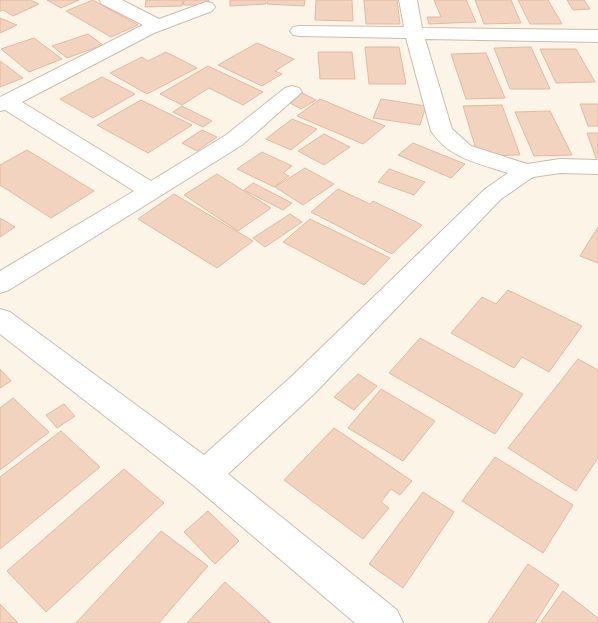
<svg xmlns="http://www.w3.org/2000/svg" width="598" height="623" viewBox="0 0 598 623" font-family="'Space Grotesk',sans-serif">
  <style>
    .building { fill: #f1d3bf; stroke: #e4baa0 }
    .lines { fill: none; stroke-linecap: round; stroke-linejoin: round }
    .minor-casing { stroke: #cebcad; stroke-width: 2 }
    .minor { fill: #fff; fill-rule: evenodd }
  </style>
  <rect width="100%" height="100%" fill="#fcf4e7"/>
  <g class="building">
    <polygon points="0,0 30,0 39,4 13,16 3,10 0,11"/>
    <polygon points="47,0 79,0 61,8"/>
    <polygon points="93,0 138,25 111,37 66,11"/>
    <polygon points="146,0 183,0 182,6 145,7"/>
    <polygon points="184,0 209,0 209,5 183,5"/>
    <polygon points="230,0 266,0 266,4 230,6"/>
    <polygon points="268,0 305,0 304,6 267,4"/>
    <polygon points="316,0 352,0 353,21 315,20"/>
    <polygon points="364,0 397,0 400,24 366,24"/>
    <polygon points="434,0 466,0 476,22 429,24 427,17 441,17"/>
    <polygon points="475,0 511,0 521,23 484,24"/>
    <polygon points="518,0 548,0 562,24 530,24"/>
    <polygon points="567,0 584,0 590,9 573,10"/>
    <polygon points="0,18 17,25 0,33"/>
    <polygon points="88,34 103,45 67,58 52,46"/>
    <polygon points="34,38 62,59 29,72 1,49"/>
    <polygon points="257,43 294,59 275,71 282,74 262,86 218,65"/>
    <polygon points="365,47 399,47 406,84 369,84"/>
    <polygon points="531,47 550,89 510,89 494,48"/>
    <polygon points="540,49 576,49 595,82 556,83"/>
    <polygon points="166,52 197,68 147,94 110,73 142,57 148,61"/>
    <polygon points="318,52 352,52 355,79 320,79"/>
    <polygon points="486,53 505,98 466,99 451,54"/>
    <polygon points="0,61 23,78 0,87"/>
    <polygon points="208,66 263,92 243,105 209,88 182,105 160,94"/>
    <polygon points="102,77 135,94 93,118 60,99"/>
    <polygon points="302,93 316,100 301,109 288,102"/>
    <polygon points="320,99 385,126 363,144 297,116"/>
    <polygon points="381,99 426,106 420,125 373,118"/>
    <polygon points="141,100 192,125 148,153 97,125"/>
    <polygon points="580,104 598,104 598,126 588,126"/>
    <polygon points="502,105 520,155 478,156 463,106"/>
    <polygon points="182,106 212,121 203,127 173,112"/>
    <polygon points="550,111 572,155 534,156 515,112"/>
    <polygon points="292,119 317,129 291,150 266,139"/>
    <polygon points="202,130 217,137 197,151 182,143"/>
    <polygon points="587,133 598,133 598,158 596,158"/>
    <polygon points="324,134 350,147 324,165 298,151"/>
    <polygon points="413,143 465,164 451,178 398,155"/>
    <polygon points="27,150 94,191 51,218 0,185 0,165"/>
    <polygon points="262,152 292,166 283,173 289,176 274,187 237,169"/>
    <polygon points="305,168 334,184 303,205 275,187"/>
    <polygon points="389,169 425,182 414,195 378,182"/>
    <polygon points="217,174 271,208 238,231 184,195"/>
    <polygon points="253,183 292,203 283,210 244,190"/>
    <polygon points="338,189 370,204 373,201 422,225 392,254 311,212"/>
    <polygon points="174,194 253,241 217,268 138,219"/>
    <polygon points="290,214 302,222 265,247 253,238"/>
    <polygon points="0,218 15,227 0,237"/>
    <polygon points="310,219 390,258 364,285 283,242"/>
    <polygon points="598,227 598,263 580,256"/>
    <polygon points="508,290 582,326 549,372 522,357 514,368 451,333 482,297 496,304"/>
    <polygon points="420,338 523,394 495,434 389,373"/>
    <polygon points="578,359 598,370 598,458 576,491 508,448"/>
    <polygon points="0,369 11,381 0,388"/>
    <polygon points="358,374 377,386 354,410 334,397"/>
    <polygon points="381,389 435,421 403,461 348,428"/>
    <polygon points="13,398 49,432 0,470 0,408"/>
    <polygon points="64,404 75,416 57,428 46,415"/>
    <polygon points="334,428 412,481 400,495 391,489 381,502 389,508 363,539 284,480"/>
    <polygon points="61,431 100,467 0,549 0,477"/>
    <polygon points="495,457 573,505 543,553 462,501"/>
    <polygon points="124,469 164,503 46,612 7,571"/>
    <polygon points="423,492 454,512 403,588 369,564"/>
    <polygon points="208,511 239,541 215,564 184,532"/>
    <polygon points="161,531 208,566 159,623 76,623"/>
    <polygon points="528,564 559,585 535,623 488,623"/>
    <polygon points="225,582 271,623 187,623"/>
    <polygon points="563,591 598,618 598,623 540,623"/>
    <polygon points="0,604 18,623 0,623"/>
  </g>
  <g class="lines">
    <defs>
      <g id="minor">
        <polygon points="99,0 122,0 159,19 206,2 212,3 215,7 212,11 154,33 22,102 151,181 226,135 285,88 292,86 299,88 302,92 242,145 9,290 0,293 0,271 134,191 5,110 0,111 0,97 143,25 102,4"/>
        <path d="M399,0H417L422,28L598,30V42L425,39L452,129L471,146L527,164L560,159L598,160V174L560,173L533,177L501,199L314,394L228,474L397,610L403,623H355L193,485L0,334V309L10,312L204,455L292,376L485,189L508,173C478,163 450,159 431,131L406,38L299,36L293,35L290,31L293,27L299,26L404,27Z"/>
      </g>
    </defs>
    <use href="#minor" class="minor-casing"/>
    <use href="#minor" class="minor"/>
  </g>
</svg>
